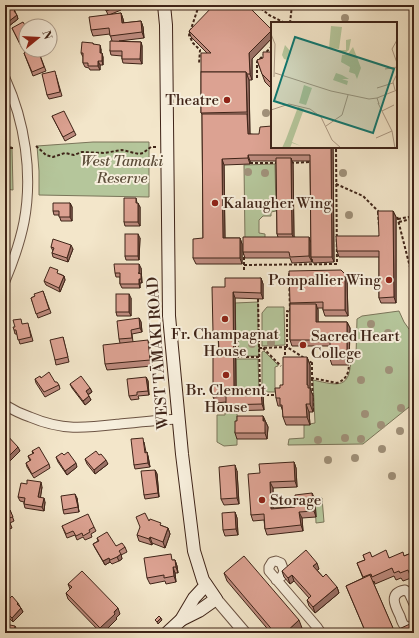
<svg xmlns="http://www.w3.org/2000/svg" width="419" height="638" viewBox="0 0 419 638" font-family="'Libre Bodoni',serif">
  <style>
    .green { fill: #b5c69b; stroke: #7a755a }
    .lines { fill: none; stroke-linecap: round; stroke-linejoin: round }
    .minor-casing { stroke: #6c5444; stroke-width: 11 }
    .tertiary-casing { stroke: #6c5444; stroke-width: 13 }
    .secondary-casing { stroke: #3f2418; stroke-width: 14 }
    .path { stroke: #3f2418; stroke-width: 2; stroke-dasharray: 3 2; stroke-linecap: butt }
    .minor { stroke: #f7efdd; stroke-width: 9 }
    .tertiary { stroke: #f7efdd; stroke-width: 11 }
    .secondary { stroke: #f7efdd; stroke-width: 12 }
    .tree { fill: #a0917a }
    .wall { fill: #bd8b7e; stroke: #3f2418; fill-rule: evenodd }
    .shaded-wall { fill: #9a7166; stroke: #3f2418 }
    .building { fill: #dca292; stroke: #3f2418 }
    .poi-dot { fill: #8f2418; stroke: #f7efdd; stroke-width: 1.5 }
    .labels { text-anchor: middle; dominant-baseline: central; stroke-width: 4; stroke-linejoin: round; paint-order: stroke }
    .poi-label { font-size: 15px; fill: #3f2418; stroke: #f7efdd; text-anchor: start }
    .park-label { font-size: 15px; font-style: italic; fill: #5c4c39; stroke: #f7efdd }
    .street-label { font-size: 15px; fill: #3f2418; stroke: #f7efdd }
    .inset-road { fill: none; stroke: #ab9883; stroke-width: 1 }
    .view { fill: #0f766e; fill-opacity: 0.15; stroke: #0f766e; stroke-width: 2 }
    .inset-edge { fill: none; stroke: #3f2418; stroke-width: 2 }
  </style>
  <rect width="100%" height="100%" fill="#f3e6ca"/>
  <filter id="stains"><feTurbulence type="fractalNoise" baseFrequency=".005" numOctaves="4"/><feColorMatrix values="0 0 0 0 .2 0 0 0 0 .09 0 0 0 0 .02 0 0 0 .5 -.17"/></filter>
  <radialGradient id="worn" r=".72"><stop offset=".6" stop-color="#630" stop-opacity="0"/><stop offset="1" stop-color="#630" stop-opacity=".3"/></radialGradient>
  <g class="green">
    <polygon points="93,142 149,142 149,197 39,195 39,171 37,146"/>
    <polygon points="5,146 12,147 13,190 5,189"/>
    <polygon points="275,164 276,211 271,212 271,216 263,216 259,220 259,233 265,234 265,240 245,240 244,165"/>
    <polygon points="258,302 258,336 236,336 235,303"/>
    <polygon points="267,307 284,307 285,345 262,346 262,313"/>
    <path d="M399,311L404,322L414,336V403L363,444L288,445L289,439L304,438V425L315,423L313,380C340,386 350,389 351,357L356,356L357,319L362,316Z"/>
    <polygon points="238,339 258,339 259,356 239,356"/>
    <polygon points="264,351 278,365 278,366 275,367 275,392 265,392 266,388 262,385 262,352"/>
    <polygon points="236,359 258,359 259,392 236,392"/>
    <polygon points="225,413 237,413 237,445 224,446 217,442 217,415 225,415"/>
    <polygon points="322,498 324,522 316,523 315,499"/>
  </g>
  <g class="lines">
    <defs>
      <g id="minor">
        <path d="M5,78C25,122 33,174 24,222C20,242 13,262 5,281"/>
        <path d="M5,405C13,410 21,414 30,417C63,431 85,428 120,424C140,422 159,420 179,419"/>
        <polyline points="276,580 282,576 284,571 281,563 276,561 272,562 269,567 269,571 317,627 321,633"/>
        <path d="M414,604L409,593L405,590C388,593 395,606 400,616C401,619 402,623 404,625C407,628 411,627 414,626"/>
      </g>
      <polyline id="tertiary" points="216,599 245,633"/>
      <g id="secondary">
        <polyline points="164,5 166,25 169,316 182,454 194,551 203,580 216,599 199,611 181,620"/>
        <polyline points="167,633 181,620 194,598 206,585"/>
      </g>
    </defs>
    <use href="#minor" class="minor-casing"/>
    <use href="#tertiary" class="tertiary-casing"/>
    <use href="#secondary" class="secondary-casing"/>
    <g class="path">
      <polyline points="199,5 189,35 193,43 200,50 199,64"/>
      <polyline points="257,5 269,15 285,23"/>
      <polyline points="290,23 292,5"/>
      <polyline points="257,78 257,62 272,46"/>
      <polyline points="36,146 46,155 53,157 65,153 74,155 82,152 104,153 122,150 139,154 143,153 151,147 157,147"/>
      <polyline points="5,148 13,148"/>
      <polyline points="250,163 278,163"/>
      <polyline points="291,163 311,162 311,164"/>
      <polyline points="336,184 363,196 380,213"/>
      <polyline points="378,212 379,226"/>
      <polyline points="393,216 397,216 414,283"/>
      <polyline points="398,219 414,216"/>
      <polyline points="399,222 414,218"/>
      <polyline points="244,252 244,272"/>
      <polyline points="244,265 337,264 336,147"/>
      <polyline points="258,299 260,391"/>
      <polyline points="236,337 259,338"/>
      <polyline points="287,347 287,311 290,312 289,272"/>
      <polyline points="259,348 287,347 312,363"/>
      <polyline points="263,348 281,366"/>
      <polyline points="349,356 349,354 353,354"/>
      <polyline points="236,357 259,357"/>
      <polyline points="285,360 285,347"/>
      <path d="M306,363H312V378L337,383C347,379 349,373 349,362"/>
      <polyline points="312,378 313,412"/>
      <polyline points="261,395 277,395"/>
    </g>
    <use href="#minor" class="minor"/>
    <use href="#tertiary" class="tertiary"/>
    <use href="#secondary" class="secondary"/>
  </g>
  <g class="tree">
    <circle cx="345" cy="18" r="4"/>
    <circle cx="266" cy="113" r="4"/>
    <circle cx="248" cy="172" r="4"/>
    <circle cx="265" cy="173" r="4"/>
    <circle cx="343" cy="173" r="4"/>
    <circle cx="349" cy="215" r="4"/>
    <circle cx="371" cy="324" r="4"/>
    <circle cx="388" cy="333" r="4"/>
    <circle cx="271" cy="343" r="4"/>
    <circle cx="252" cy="344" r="4"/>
    <circle cx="389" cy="370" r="4"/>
    <circle cx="361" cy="380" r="4"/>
    <circle cx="401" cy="408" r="4"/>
    <circle cx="365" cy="414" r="4"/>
    <circle cx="381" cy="425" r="4"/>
    <circle cx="400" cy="431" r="4"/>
    <circle cx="345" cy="438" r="4"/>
    <circle cx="361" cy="439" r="4"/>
    <circle cx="318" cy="440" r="4"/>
    <circle cx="382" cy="449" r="4"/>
    <circle cx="355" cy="458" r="4"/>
    <circle cx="328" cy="460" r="4"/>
    <circle cx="392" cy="476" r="4"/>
  </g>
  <g class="wall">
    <polygon points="5,5 15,11 18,19 9,26 5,20"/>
    <polygon points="104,5 119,5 121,10 109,15 121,13 123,19 124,23 141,21 143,27 144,38 119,41 141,42 142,46 142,64 123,63 122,59 122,56 111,55 110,51 112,41 110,34 93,36 91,30 108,15"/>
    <polygon points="26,27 26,46 22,48 12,28"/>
    <path d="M272,30V38L252,59V80H249L250,134L333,147L334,262L313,263L312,259V262L292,263L290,258H245L243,252L278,237L277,234L276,161H250V164L224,165L225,238H240L242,244V264H196L193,258L203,238L202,114L201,113V72L207,53L191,37L189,31ZM292,161H310L311,241L294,237L293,164Z"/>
    <polygon points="93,43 93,44 101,49 101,53 103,57 103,65 100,65 100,70 90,70 89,68 85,67 83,63 83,57 81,53"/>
    <polygon points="38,50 46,71 33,76 24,53"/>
    <polygon points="272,52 272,89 265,82 257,60 263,58"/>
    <polygon points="56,75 62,96 49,99 47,95"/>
    <polygon points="52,116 74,131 76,135 65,141"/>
    <polygon points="136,198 137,203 140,207 140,226 125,226 124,222"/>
    <polygon points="70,203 72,207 72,221 61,221 59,215 54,215 53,211"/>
    <polygon points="393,211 396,217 396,303 381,303 379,298 379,257 339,257 337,251 379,236"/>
    <polygon points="140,238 139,260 126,260 125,256"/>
    <polygon points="51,247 73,249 68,262 53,257 52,253 53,251"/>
    <polygon points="141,268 142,283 140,283 140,288 122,288 120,284 120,277 116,277 115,273"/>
    <polygon points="60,274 64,276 65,280 60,292 46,285 44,281"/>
    <polygon points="261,278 263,284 263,299 235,298 236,390 263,396 264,410 228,411 226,405 226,402 216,403 213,397 219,352 218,337 215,338 213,332 225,287"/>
    <polygon points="347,280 348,316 325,316 323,310 323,308 318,308 318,322 347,322 350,328 349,365 332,365 330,359 330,346 292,346 290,340 290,303"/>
    <polygon points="43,291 51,313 38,318 31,298 35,296"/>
    <polygon points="131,298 131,316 117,316 116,312"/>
    <polygon points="139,318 141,322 142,332 132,334 133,342 150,346 152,366 107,370 105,364 120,343 119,339"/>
    <polygon points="23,324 29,327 33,341 20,344 17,334 15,334 14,330"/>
    <polygon points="63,337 69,362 56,365 55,360"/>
    <polygon points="307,357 310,365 310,388 313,396 313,412 309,412 310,425 286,425 283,417 283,412 281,406 278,406 276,398 280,388"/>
    <polygon points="146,377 148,381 149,395 138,396 139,399 131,400 129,396"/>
    <polygon points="41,378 55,382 59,385 60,389 45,397 36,383 35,379"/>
    <polygon points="70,384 90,388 92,392 88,395 91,400 85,405 72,388"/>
    <polygon points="263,416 268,427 267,439 237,439 235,433 237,421"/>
    <polygon points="5,433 20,451 10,461 5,456"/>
    <polygon points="144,442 146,452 148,456 150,467 135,469 134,465"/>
    <polygon points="32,451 49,464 50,468 34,478 27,467 26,463 30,461 28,456 33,454"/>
    <polygon points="64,455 77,467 67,475 58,462 56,457"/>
    <polygon points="99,455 108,464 95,474 87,464 85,459"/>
    <polygon points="294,462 296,468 297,487 273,488 273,508 295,507 315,499 316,517 302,518 303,531 267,535 265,529 264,520 253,521 251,515 260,473"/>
    <polygon points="155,470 157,474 159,497 145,499 144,495"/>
    <polygon points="237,471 239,504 224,505 221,499"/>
    <polygon points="42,487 40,498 45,502 44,511 25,508 24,504 24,502 20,501 18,497"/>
    <polygon points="77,498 79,512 64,514 63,510"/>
    <polygon points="10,510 14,521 10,523 12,528 5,531 5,512"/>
    <polygon points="235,512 237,518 238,535 225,536 223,530"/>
    <polygon points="149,521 168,528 170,534 165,548 152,543 152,545 139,541 137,535"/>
    <polygon points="62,526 94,527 96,531 91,534 92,537 85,540 83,537 77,540 75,535 67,538"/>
    <polygon points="97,538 116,546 125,547 127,552 121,555 122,559 119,561 112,564 110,562 105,565 95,548 93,544 98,541"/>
    <polygon points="414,552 414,586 411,578 403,581 401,578 396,580 394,576 375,584 374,581 373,582 394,631 414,633 366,633 346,586 363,578 357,563 365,560 363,555 372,557 389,558 404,556"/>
    <polygon points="173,560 175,560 177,566 178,573 175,573 176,582 166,584 165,581 150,584 147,578"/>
    <polygon points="319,569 317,570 323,577 337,587 339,593 315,613 309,606 307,600 309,598 294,581 290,584 284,577 282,571"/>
    <polygon points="224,573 302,628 296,633 271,633 227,581"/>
    <polygon points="68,584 120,614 116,618 117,619 103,633 101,633 68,599 66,593 70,589"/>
    <polygon points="5,603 18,603 23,612 13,622 5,614"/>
  </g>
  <g class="shaded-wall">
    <polygon points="121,13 123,19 124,29 122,23"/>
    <polygon points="17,15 18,19 9,26 8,22"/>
    <polygon points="141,21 143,27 144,38 142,32"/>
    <polygon points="272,30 272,38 252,59 252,80 250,74 249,53"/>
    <polygon points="141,42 142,46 142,64 140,59"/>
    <polygon points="100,45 101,49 101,57 100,53"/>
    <polygon points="102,53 103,57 103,65 102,61"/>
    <polygon points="98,61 100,65 100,70 98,66"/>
    <polygon points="246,72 249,80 250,140 248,134"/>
    <polygon points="331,147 333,147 334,262 332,257"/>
    <polygon points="248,155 250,161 250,164 248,158"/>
    <polygon points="291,158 293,164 294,240 292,234"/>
    <polygon points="222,159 224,165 225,244 223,238"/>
    <polygon points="70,203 72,207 72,221 70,217"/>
    <polygon points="138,203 140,207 140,226 138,222"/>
    <polygon points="393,211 396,217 396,303 394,297"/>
    <polygon points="138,234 140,238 139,260 138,256"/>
    <polygon points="309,237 311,243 311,257 312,262 309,256"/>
    <polygon points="240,238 242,244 242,264 240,258"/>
    <polygon points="71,245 73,249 68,262 67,258"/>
    <polygon points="139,264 141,268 142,283 139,273"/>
    <polygon points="345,274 347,280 348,316 345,310"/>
    <polygon points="64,276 65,280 60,292 59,288"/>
    <polygon points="261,278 263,284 263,299 261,293"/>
    <polygon points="139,279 140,283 140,288 139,284"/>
    <polygon points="233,292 235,298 236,396 234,390"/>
    <polygon points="129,294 131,298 131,316 129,312"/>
    <polygon points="316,304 318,310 318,328 316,322"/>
    <polygon points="139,318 141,322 142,332 140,328"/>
    <polygon points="347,322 350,328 349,365 347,359"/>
    <polygon points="148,340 150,346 152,366 150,360"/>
    <polygon points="307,357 310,365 310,390 310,388 313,396 313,412 310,404 307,385"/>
    <polygon points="146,377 148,381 149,395 148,391"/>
    <polygon points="90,388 92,392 87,395 86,391"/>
    <polygon points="261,390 263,396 264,410 262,404"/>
    <polygon points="89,396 91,400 85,405 83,401"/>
    <polygon points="306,404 309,412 310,425 307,417"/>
    <polygon points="263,416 268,427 267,439 265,433"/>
    <polygon points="18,447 20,451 10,461 8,457"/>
    <polygon points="147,452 148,456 150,467 148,463"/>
    <polygon points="106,460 108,464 95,474 94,470"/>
    <polygon points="294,462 296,468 297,487 295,481"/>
    <polygon points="76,463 77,467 67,475 65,471"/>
    <polygon points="235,465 237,471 239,504 237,498"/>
    <polygon points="155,470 157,474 159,497 158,493"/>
    <polygon points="41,482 42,487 40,501 38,497"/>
    <polygon points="270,482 273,488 273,515 271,509"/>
    <polygon points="312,493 315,499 316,517 314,511"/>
    <polygon points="75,494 77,498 79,512 78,507"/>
    <polygon points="44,498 45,502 44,511 42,507"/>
    <polygon points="235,512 237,518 238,535 236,529"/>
    <polygon points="299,512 302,518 303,531 301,525"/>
    <polygon points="168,528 170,534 165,548 163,542"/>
    <polygon points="150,537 152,543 152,545 149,539"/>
    <polygon points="121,554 122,559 119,561 117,557"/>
    <polygon points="109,558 110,562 105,565 103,561"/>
    <polygon points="175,560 177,566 178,573 176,567"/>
    <polygon points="317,563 319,569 315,572 313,566"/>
    <polygon points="173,567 175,573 176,582 174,576"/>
    <polygon points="292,575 294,581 290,584 288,578"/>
    <polygon points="337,587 339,593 315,613 313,607"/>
    <polygon points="21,608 23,612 13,622 12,618"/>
    <polygon points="118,608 120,614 116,618 117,619 103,633 102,633 100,628"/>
    <polygon points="161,618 162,620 158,624 157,622"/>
    <polygon points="299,620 302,628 296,633 285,633"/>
    <polygon points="15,626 17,630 16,633 14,633"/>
  </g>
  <g class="building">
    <polygon points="5,5 11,5 15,11 14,11 17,15 8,22 5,18"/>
    <polygon points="104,5 119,5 119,6 106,11"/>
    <polygon points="214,5 247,5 272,30 249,53 250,74 247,74 246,72 201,72 201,53 211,53 189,31"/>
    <polygon points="121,13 122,23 141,21 142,32 110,36 109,28 91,30 89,17"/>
    <polygon points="23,22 26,27 26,41 20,44 12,28"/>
    <polygon points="110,41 141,42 140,59 122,59 122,51 110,51"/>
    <polygon points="82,42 93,43 93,44 100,45 100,53 102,53 102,61 98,61 98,66 88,66 88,63 83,63 83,53 81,53"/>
    <polygon points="30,50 38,50 44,67 32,72 24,53"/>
    <polygon points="263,52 272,52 272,83 270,82 262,74 257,60 263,58"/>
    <polygon points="55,71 60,92 47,95 42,74"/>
    <polygon points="201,72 246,72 247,112 201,113"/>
    <polygon points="64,111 74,131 63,137 52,116"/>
    <polygon points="202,114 247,114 248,134 259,134 260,127 272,126 272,147 331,147 332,257 311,257 310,155 248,155 248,158 222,159 223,238 240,238 240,258 193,258 193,239 203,238"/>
    <polygon points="276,158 291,158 292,234 277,234"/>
    <polygon points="124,198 136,198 136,203 138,203 138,222 124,222"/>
    <polygon points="53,203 70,203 70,217 59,217 59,211 53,211"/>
    <polygon points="378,211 393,211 394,297 379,298 379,251 337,251 336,236 379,236"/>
    <rect x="125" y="234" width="13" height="22"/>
    <polygon points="243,237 309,237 309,256 290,257 289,252 243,252"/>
    <polygon points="53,239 71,245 67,258 52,253 54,248 51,247"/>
    <polygon points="114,264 139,264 139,273 138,273 141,274 141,279 139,279 139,284 120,284 120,273 115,273"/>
    <polygon points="50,267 58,270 57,273 64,276 59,288 44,281"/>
    <polygon points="341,270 345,274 345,310 323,310 323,302 290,303 289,271"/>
    <polygon points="225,278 261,278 261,293 233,292 234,390 261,390 262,404 226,405 226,396 213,397 213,352 219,352 218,331 213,332 212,287 225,287"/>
    <polygon points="43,291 49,309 36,314 31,298 35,296 34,294"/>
    <rect x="116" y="294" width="13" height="18"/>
    <polygon points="290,304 316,304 316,322 347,322 347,359 330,359 330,340 290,340"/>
    <polygon points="139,318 140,328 131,330 132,338 119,339 117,321"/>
    <polygon points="21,319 22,324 28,323 31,337 18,340 16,330 14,330 13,327 15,327 13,320"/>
    <polygon points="63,337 68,357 55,360 50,340"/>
    <polygon points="148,340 150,360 105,364 103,345"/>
    <polygon points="283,357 307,357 307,385 308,385 308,388 310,388 310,404 306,404 307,417 283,417 282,405 280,405 280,398 276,398 275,388 280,388 280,385 283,385"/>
    <polygon points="49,372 55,382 57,382 59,385 44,392 35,379 40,376 41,378"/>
    <polygon points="81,376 90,388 86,391 89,396 83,401 70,384"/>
    <polygon points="146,377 148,391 137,392 137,395 129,396 127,379"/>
    <polygon points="237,416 263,416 263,421 265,421 265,433 235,433 235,421 237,421"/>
    <polygon points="5,433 18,447 8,457 5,454"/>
    <polygon points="143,438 145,453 147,452 148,463 134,465 131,439"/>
    <polygon points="39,447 49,464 32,474 26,463 31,460 28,456 34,453 32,451"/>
    <polygon points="96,451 99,455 101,454 106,460 94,470 85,459"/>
    <polygon points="68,452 76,463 65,471 56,457 62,453 64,455"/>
    <polygon points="294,462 295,481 270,482 271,509 295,507 295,495 312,493 314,511 299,512 301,525 265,529 264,514 251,515 248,474 260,473 259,464"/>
    <polygon points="235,465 237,498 221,499 219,467"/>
    <polygon points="155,470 158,493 144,495 141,471"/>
    <polygon points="27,480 41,482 38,497 44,498 42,507 24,504 25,498 18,497 21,483 27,484"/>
    <polygon points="75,494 78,507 63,510 61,496"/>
    <polygon points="10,510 13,517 8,518 10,524 5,526 5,512"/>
    <polygon points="235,512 236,529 223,530 222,513"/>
    <polygon points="145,513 149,521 150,519 161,523 160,525 168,528 163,542 150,537 149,539 137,535 140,527 136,517"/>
    <polygon points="88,514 94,527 89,530 90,532 83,536 82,533 76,536 73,531 66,534 62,526"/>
    <polygon points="107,532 116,546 122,543 125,547 119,551 121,554 117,557 110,560 109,558 103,561 93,544 99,541 97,538"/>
    <polygon points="306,550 317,563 313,566 323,577 326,574 337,587 313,607 307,600 311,596 292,575 288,578 282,571"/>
    <polygon points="386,550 389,558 403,552 404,556 414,552 414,577 411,578 408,570 400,573 399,571 394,573 392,568 372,577 371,574 363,577 357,563 365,560 363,555 370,552 372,557"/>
    <polygon points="171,554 172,560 175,560 176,567 173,567 174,576 164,578 164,575 147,578 144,558"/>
    <polygon points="244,556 299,620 285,633 275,633 224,573"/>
    <polygon points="82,571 118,608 114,612 115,614 100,628 66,593 72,587 68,584"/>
    <polygon points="370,575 393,628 382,633 366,633 346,586"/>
    <polygon points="12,596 18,603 17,604 21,608 12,618 5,611 5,603"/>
    <polygon points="159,616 161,618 157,622 155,620"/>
    <polygon points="5,624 15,626 14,633 5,633"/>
    <polygon points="410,624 414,633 390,633"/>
  </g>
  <g class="poi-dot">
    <circle cx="227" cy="100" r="4"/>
    <circle cx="215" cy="203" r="4"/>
    <circle cx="389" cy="280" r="4"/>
    <circle cx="225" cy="319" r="4"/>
    <circle cx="303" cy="345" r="4"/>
    <circle cx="226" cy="375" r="4"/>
    <circle cx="262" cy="500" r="4"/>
  </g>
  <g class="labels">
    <g class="poi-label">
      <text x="219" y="100" text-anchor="end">Theatre</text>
      <text x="223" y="203">Kalaugher Wing</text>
      <text x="381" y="280" text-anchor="end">Pompallier Wing</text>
      <text x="225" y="334" text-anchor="middle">Fr. Champagnat<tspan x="225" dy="17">House</tspan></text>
      <text x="311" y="336">Sacred Heart<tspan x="311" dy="17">College</tspan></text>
      <text x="226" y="390" text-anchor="middle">Br. Clement<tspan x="226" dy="17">House</tspan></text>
      <text x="270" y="500">Storage</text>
    </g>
    <g class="park-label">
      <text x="122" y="161">West Tamaki<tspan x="122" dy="17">Reserve</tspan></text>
    </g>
    <g class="street-label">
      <text transform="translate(158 353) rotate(-94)">WEST TĀMAKI ROAD</text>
    </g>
  </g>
  <g transform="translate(271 22)">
    <rect width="126" height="126" fill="#f3e6ca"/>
    <path d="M60,4L71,5L68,27L58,26ZM80,17L78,28L73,32L68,30V28H75V18ZM14,23L20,30L17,38L13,37L11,33ZM82,25L90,46L86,57L84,52L78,50L79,45L70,40L71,33L77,32ZM65,51L71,53L70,57L71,53L78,57H71L77,59L76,63L62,58ZM33,63L41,66L35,83L28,81ZM27,85L33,87L21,120L30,124L21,121L19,126H11L15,117L5,115L15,117Z" fill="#b5c69b"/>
    <path class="inset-road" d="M0,12L4,22L3,55M126,18L121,27L126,41M114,47L126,45M4,51L60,69L98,77L106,76L108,82M106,66L122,61M124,68L122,60L126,52M106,76L126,68M107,81L121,109L124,126M0,88L18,82L39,87L50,95L61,118L70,126M111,89L123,83M55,104L71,93L77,73M105,116L121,109"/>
    <path class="view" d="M24,15L123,47L102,111L3,79Z"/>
    <rect width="126" height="126" class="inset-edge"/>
  </g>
  <rect width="419" height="638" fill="none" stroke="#f3e6ca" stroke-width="20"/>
  <rect x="6" y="6" width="407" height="626" fill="none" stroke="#3f2418" stroke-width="2"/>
  <rect x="10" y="10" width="399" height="618" fill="none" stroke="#3f2418"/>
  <g transform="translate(38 38) rotate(72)"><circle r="19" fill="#f7efdd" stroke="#ad9e8e"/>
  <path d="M0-3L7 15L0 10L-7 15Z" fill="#8f2418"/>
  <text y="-6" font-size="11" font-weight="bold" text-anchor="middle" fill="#3f2418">N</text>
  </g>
  <rect width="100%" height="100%" filter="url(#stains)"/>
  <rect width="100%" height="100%" fill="url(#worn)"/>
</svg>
